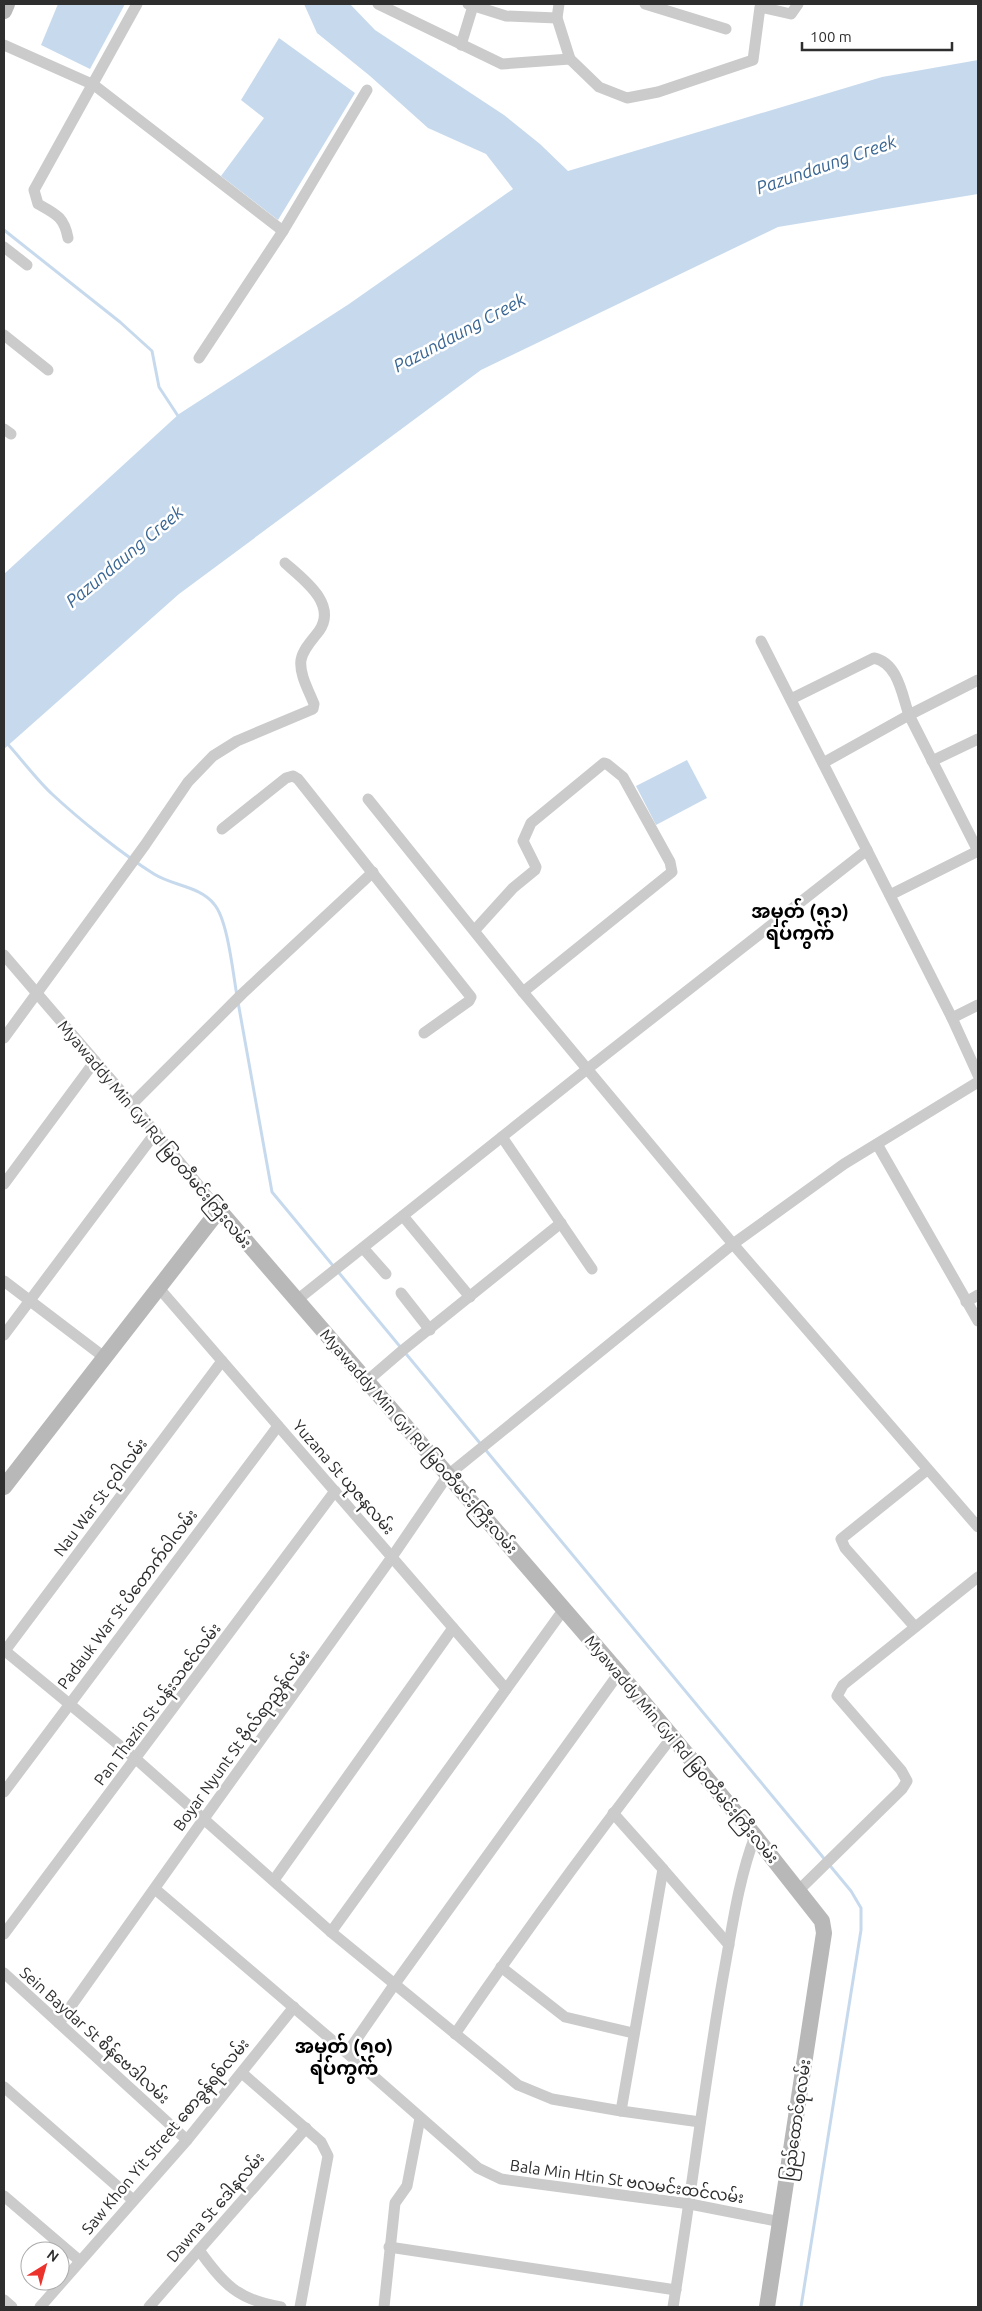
<svg xmlns="http://www.w3.org/2000/svg" width="982" height="2311" viewBox="0 0 982 2311" font-family="Ubuntu,'Noto Sans Myanmar',sans-serif">
  <style>
    .water { fill: #c7daed }
    .lines { fill: none; stroke-linecap: round; stroke-linejoin: round }
    .stream { stroke: #c7daed; stroke-width: 3 }
    .minor { stroke: #cbcbcb; stroke-width: 11 }
    .secondary { stroke: #b8b8b8; stroke-width: 16 }
    .labels { text-anchor: middle; dominant-baseline: central; stroke-width: 5; stroke-linejoin: round; paint-order: stroke }
    .street-label { font-size: 16px; fill: #2e2e2e; stroke: #fff }
    .water-label { font-size: 18px; font-style: italic; fill: #396693; stroke: #fff }
    .quarter-label { font-size: 19px; font-weight: bold; fill: #000; stroke: #fff }
  </style>
  <rect width="100%" height="100%" fill="#fff"/>
  <g class="water">
    <polygon points="58,4 125,4 90,69 41,45"/>
    <polygon points="304,4 350,4 375,30 504,115 540,144 568,171 882,77 978,60 978,194 778,227 481,370 179,594 4,749 4,574 179,414 349,304 513,189 486,154 428,128 370,76 317,33"/>
    <polygon points="279,38 355,93 278,220 221,176 264,118 241,100"/>
    <polygon points="687,760 707,798 656,825 636,786"/>
  </g>
  <g class="lines">
    <g class="stream">
      <polyline points="4,230 120,322 152,351 159,387 180,419"/>
      <path d="M4,740C20,757 35,778 52,794C80,820 122,854 154,874C173,886 200,886 214,904C228,920 233,974 237,996"/>
      <polyline points="238,1002 272,1192 851,1891 861,1908 861,1930 801,2307"/>
    </g>
    <g class="minor">
      <polyline points="378,4 502,64 570,59"/>
      <polyline points="468,4 506,16 557,18"/>
      <polyline points="559,4 557,18 570,59 599,87 627,98 658,92 753,60 760,7 791,14 798,4"/>
      <polyline points="645,4 726,29"/>
      <polyline points="4,45 94,85 283,231"/>
      <polyline points="461,45 473,6"/>
      <path d="M68,238C64,217 56,214 38,204L34,190L137,4"/>
      <polyline points="4,247 27,265"/>
      <polyline points="4,335 48,370"/>
      <polyline points="199,358 283,231 367,90"/>
      <polyline points="4,429 11,434"/>
      <polyline points="761,641 952,1018 978,1075"/>
      <path d="M791,699L874,658C898,663 902,695 909,715L978,680"/>
      <polyline points="932,761 978,739"/>
      <polyline points="823,763 909,715 978,851 890,895"/>
      <polyline points="368,799 523,992 672,872 670,862 623,777 607,764 604,763 531,823 523,841 536,867 535,870 513,888 474,931"/>
      <polyline points="222,829 286,778 293,776 298,779 471,997 469,1001 424,1033"/>
      <polyline points="4,955 132,1104 219,1210"/>
      <polyline points="523,992 733,1244 978,1527"/>
      <polyline points="952,1018 978,1005"/>
      <path d="M4,1038L145,845L188,782L213,756L237,741L313,709L314,704C309,691 299,674 301,660C303,649 313,639 319,631C338,604 303,579 285,563"/>
      <polyline points="132,1104 242,994 373,872"/>
      <polyline points="502,1137 592,1269"/>
      <polyline points="877,1144 978,1321"/>
      <polyline points="4,1184 95,1061"/>
      <polyline points="403,1216 470,1297"/>
      <polyline points="363,1248 386,1274"/>
      <polyline points="4,1281 104,1357"/>
      <polyline points="158,1287 506,1689"/>
      <polyline points="401,1293 430,1330"/>
      <polyline points="297,1300 586,1070 867,850"/>
      <polyline points="966,1302 978,1295"/>
      <polyline points="4,1335 156,1132"/>
      <polyline points="367,1381 403,1350 561,1223"/>
      <polyline points="915,1627 845,1548 841,1539 927,1470"/>
      <polyline points="4,1650 136,1759 331,1932 518,2085 552,2099 621,2111 700,2122"/>
      <polyline points="4,1652 222,1361"/>
      <polyline points="4,1792 278,1426"/>
      <polyline points="613,1813 663,1869 621,2111"/>
      <polyline points="663,1869 729,1945"/>
      <polyline points="274,1880 453,1628"/>
      <polyline points="155,1889 347,2053 478,2168 501,2179 690,2204 781,2222"/>
      <polyline points="799,1890 902,1789 907,1781 901,1770 837,1696 843,1685 978,1577"/>
      <polyline points="331,1932 564,1609"/>
      <polyline points="4,1934 335,1491"/>
      <polyline points="501,1967 565,2017 633,2033"/>
      <polyline points="4,1973 187,2140"/>
      <polyline points="59,2023 203,1820 392,1557 448,1475 733,1244 844,1164 978,1082"/>
      <path d="M455,2034C524,1933 597,1834 672,1737"/>
      <polyline points="347,2053 394,1985 619,1673"/>
      <polyline points="242,2073 321,2142 328,2156 300,2307"/>
      <polyline points="4,2087 133,2200"/>
      <polyline points="4,2196 80,2261"/>
      <polyline points="389,2247 676,2290"/>
      <path d="M199,2250C223,2284 238,2300 281,2307"/>
      <polyline points="4,2300 12,2307"/>
      <polyline points="40,2307 187,2140 294,2007"/>
      <polyline points="149,2307 306,2128"/>
      <polyline points="384,2307 395,2203 407,2186 420,2118"/>
      <path d="M673,2307C691,2197 704,2086 723,1977C732,1929 738,1881 755,1836"/>
    </g>
    <g class="secondary">
      <polyline points="4,11 7,4"/>
      <polyline points="4,1487 219,1210 619,1673 755,1836 822,1921 824,1933 767,2307"/>
    </g>
  </g>
  <g class="labels">
    <g class="street-label">
      <text transform="translate(155 1134) rotate(50)">Myawaddy Min Gyi Rd မြဝတီမင်းကြီးလမ်း</text>
      <text transform="translate(419 1441) rotate(49)">Myawaddy Min Gyi Rd မြဝတီမင်းကြီးလမ်း</text>
      <text transform="translate(344 1477) rotate(49)">Yuzana St ယုဇနလမ်း</text>
      <text transform="translate(100 1497) rotate(-53)">Nau War St ငုဝါလမ်း</text>
      <text transform="translate(127 1599) rotate(-53)">Padauk War St ပိတောက်ဝါလမ်း</text>
      <text transform="translate(157 1704) rotate(-53)">Pan Thazin St ပန်းသဇင်လမ်း</text>
      <text transform="translate(241 1740) rotate(-54)">Boyar Nyunt St ဗိုလ်ရာညွှန်လမ်း</text>
      <text transform="translate(682 1749) rotate(50)">Myawaddy Min Gyi Rd မြဝတီမင်းကြီးလမ်း</text>
      <text transform="translate(95 2035) rotate(42)">Sein Baydar St စိန်ဗေဒါလမ်း</text>
      <text transform="translate(796 2120) rotate(-82)">ပြည်ထောင်စုလမ်း</text>
      <text transform="translate(165 2136) rotate(-50)">Saw Khon Yit Street စောခွန်ရစ်လမ်း</text>
      <text transform="translate(627 2181) rotate(8)">Bala Min Htin St ဗလမင်းထင်လမ်း</text>
      <text transform="translate(215 2207) rotate(-49)">Dawna St ဒေါနလမ်း</text>
    </g>
    <g class="water-label">
      <text transform="translate(826 164) rotate(-19)">Pazundaung Creek</text>
      <text transform="translate(459 332) rotate(-28)">Pazundaung Creek</text>
      <text transform="translate(124 556) rotate(-40)">Pazundaung Creek</text>
    </g>
    <g class="quarter-label">
      <text x="800" y="911">အမှတ် (၅၁)<tspan x="800" dy="22">ရပ်ကွက်</tspan></text>
      <text x="344" y="2046">အမှတ် (၅၀)<tspan x="344" dy="22">ရပ်ကွက်</tspan></text>
    </g>
  </g>
  <rect width="982" height="2311" fill="none" stroke="#2e2e2e" stroke-width="10"/>
  <g transform="translate(45 2266) rotate(37)"><circle r="24" fill="#ffffff" stroke="#ababab"/>
  <path d="M0-4L9 19L0 12L-9 19Z" fill="#eb322b"/>
  <text y="-8" font-size="14" font-weight="bold" text-anchor="middle" fill="#2e2e2e">N</text>
  </g>
  <path d="M802 42v8h150v-8" fill="none" stroke="#2e2e2e" stroke-width="2.5"/>
  <text x="810" y="42" font-size="15" fill="#2e2e2e" stroke="#ffffff" stroke-width="4" paint-order="stroke">100 m</text>
</svg>
